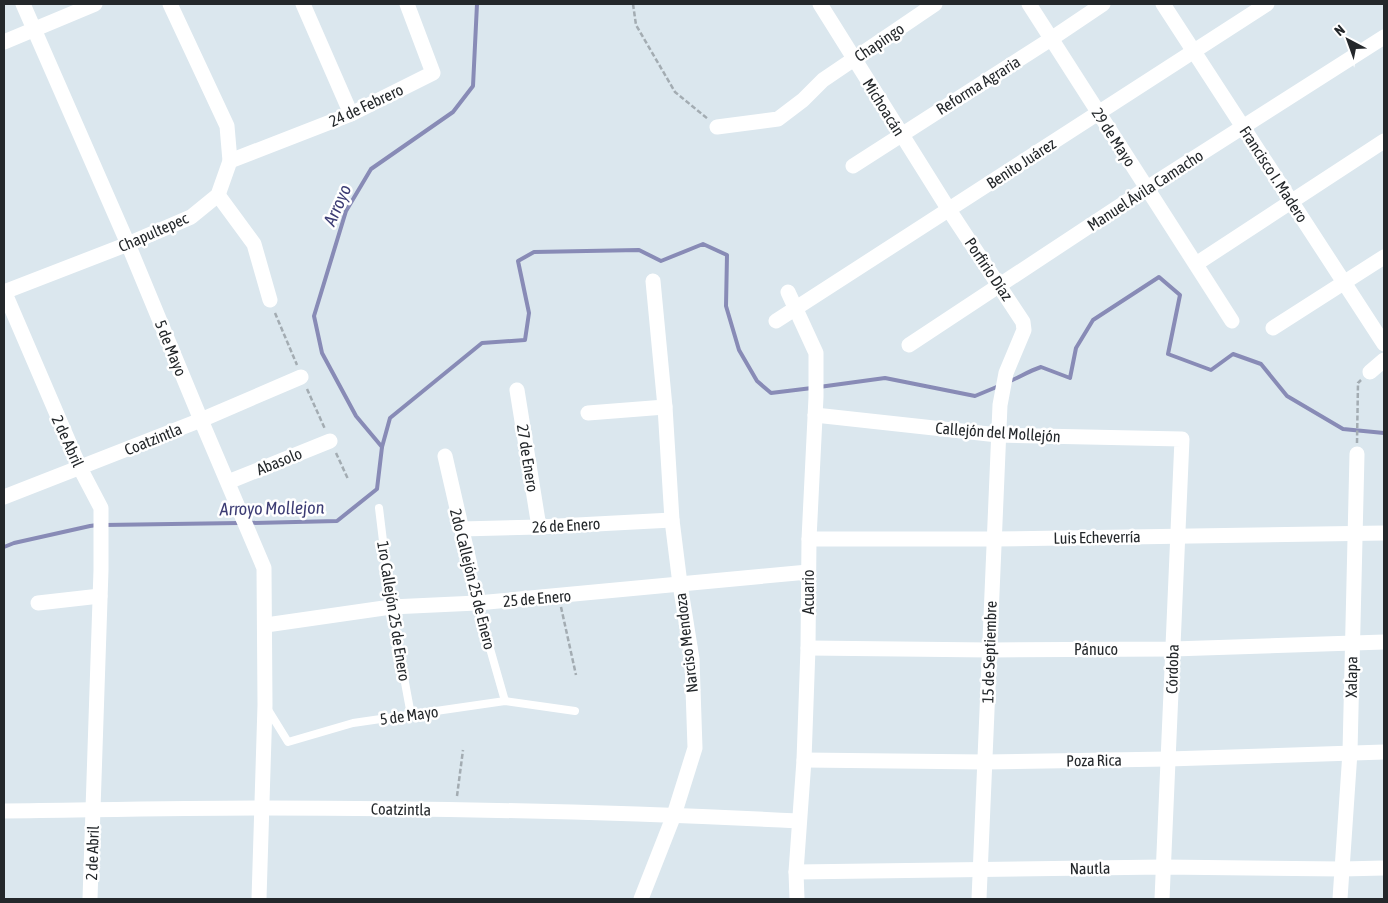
<svg xmlns="http://www.w3.org/2000/svg" width="1388" height="903" viewBox="0 0 1388 903" font-family="'Asap Condensed',sans-serif">
  <style>
    .lines { fill: none; stroke-linecap: round; stroke-linejoin: round }
    .stream { stroke: #888bb6; stroke-width: 4 }
    .path { stroke: #a3acb2; stroke-width: 2.5; stroke-dasharray: 5 2.5; stroke-linecap: butt }
    .lane { stroke: #fff; stroke-width: 8 }
    .street { stroke: #fff; stroke-width: 15 }
    .labels { text-anchor: middle; dominant-baseline: central; stroke-width: 5; stroke-linejoin: round; paint-order: stroke }
    .street-label { font-size: 16px; fill: #24282b; stroke: #fff }
    .water-label { font-size: 18px; font-style: italic; fill: #3c3c74; stroke: #fff }
  </style>
  <rect width="100%" height="100%" fill="#dbe7ee"/>
  <g class="lines">
    <g class="stream">
      <path d="M1008,382C1020,377 1029,371 1041,367L1070,378L1076,348L1093,320L1159,277L1180,295L1168,354L1211,370L1233,354L1261,364L1287,396L1343,429L1384,433"/>
      <polyline points="819,387 885,378 975,396 999,386"/>
      <polyline points="382,447 356,416 322,353 314,316 346,211 371,169 453,112 473,86 477,4"/>
      <polyline points="249,523 337,521 377,489 382,447 390,418 482,343 525,340 529,313 518,261 534,252 639,250 661,261 703,244 727,255 726,306 739,350 757,381 771,393 812,388"/>
      <polyline points="104,525 239,523"/>
      <polyline points="4,547 14,543 90,526 97,525"/>
    </g>
    <g class="path">
      <polyline points="633,4 636,25 675,92 708,119"/>
      <polyline points="275,313 297,365"/>
      <polyline points="307,389 325,429"/>
      <polyline points="1357,443 1358,383 1361,380"/>
      <polyline points="336,453 348,479"/>
      <polyline points="561,607 576,675"/>
      <polyline points="457,796 463,750"/>
    </g>
    <g class="lane">
      <polyline points="379,508 391,607 411,715"/>
      <polyline points="470,565 477,603 505,701"/>
      <polyline points="267,708 288,742 353,723 505,701 575,711"/>
    </g>
    <g class="street">
      <polyline points="23,4 128,244 201,420 264,568 265,705 259,899"/>
      <polyline points="303,4 351,114"/>
      <polyline points="820,4 949,210 1023,322 1024,330 1006,373 1000,405 979,899"/>
      <polyline points="1029,4 1232,321"/>
      <polyline points="1163,4 1384,344"/>
      <polyline points="4,42 95,4"/>
      <polyline points="717,127 778,119 803,100 823,80 935,4"/>
      <polyline points="230,161 351,114 433,73 407,4"/>
      <polyline points="853,166 1051,39 1103,4"/>
      <polyline points="218,195 254,244 270,300"/>
      <polyline points="1196,264 1384,141"/>
      <polyline points="4,291 80,468 101,508 101,570 90,899"/>
      <polyline points="4,292 128,244 191,217 218,195 230,161 227,126 170,4"/>
      <polyline points="788,292 816,353 816,397 809,539 808,648 804,760 796,872 797,899"/>
      <polyline points="776,321 1267,4"/>
      <polyline points="1273,328 1384,257"/>
      <polyline points="909,345 1147,188 1384,37"/>
      <polyline points="1370,372 1384,360"/>
      <polyline points="517,390 539,527"/>
      <polyline points="588,413 665,407"/>
      <polyline points="815,415 998,435 1182,439 1162,899"/>
      <polyline points="445,456 470,565"/>
      <polyline points="228,482 330,441"/>
      <polyline points="4,497 201,420 301,377"/>
      <polyline points="461,529 539,527 672,520"/>
      <polyline points="809,539 994,539 1384,533"/>
      <polyline points="38,603 100,596"/>
      <polyline points="266,625 391,607 477,603 808,572"/>
      <polyline points="808,648 990,650 1173,649 1384,642"/>
      <polyline points="804,760 985,762 1168,759 1384,752"/>
      <path d="M4,811C90,810 177,808 263,808C442,808 620,812 799,821"/>
      <polyline points="796,872 1163,867 1342,869 1384,868"/>
      <polyline points="641,899 674,815 695,748 692,659 680,584 672,520 665,407 653,281"/>
      <polyline points="1340,899 1350,752 1357,454"/>
    </g>
  </g>
  <g class="labels">
    <g class="street-label">
      <text transform="translate(879 42) rotate(-34)">Chapingo</text>
      <text transform="translate(978 85) rotate(-32)">Reforma Agraria</text>
      <text transform="translate(366 105) rotate(-25)">24 de Febrero</text>
      <text transform="translate(884 107) rotate(58)">Michoacán</text>
      <text transform="translate(1114 137) rotate(57)">29 de Mayo</text>
      <text transform="translate(1021 163) rotate(-33)">Benito Juárez</text>
      <text transform="translate(1274 174) rotate(57)">Francisco I. Madero</text>
      <text transform="translate(1145 190) rotate(-33)">Manuel Ávila Camacho</text>
      <text transform="translate(153 232) rotate(-24)">Chapultepec</text>
      <text transform="translate(989 269) rotate(56)">Porfirio Díaz</text>
      <text transform="translate(171 348) rotate(68)">5 de Mayo</text>
      <text transform="translate(998 432) rotate(4)">Callejón del Mollejón</text>
      <text transform="translate(153 439) rotate(-22)">Coatzintla</text>
      <text transform="translate(68 441) rotate(66)">2 de Abril</text>
      <text transform="translate(528 458) rotate(81)">27 de Enero</text>
      <text transform="translate(279 461) rotate(-22)">Abasolo</text>
      <text transform="translate(566 525) rotate(-3)">26 de Enero</text>
      <text transform="translate(1097 537) rotate(-1)">Luis Echeverría</text>
      <text transform="translate(473 579) rotate(76)">2do Callejón 25 de Enero</text>
      <text transform="translate(808 592) rotate(-90)">Acuario</text>
      <text transform="translate(537 598) rotate(-5)">25 de Enero</text>
      <text transform="translate(394 611) rotate(81)">1ro Callejón 25 de Enero</text>
      <text transform="translate(686 643) rotate(-97)">Narciso Mendoza</text>
      <text x="1096" y="649">Pánuco</text>
      <text transform="translate(989 652) rotate(-88)">15 de Septiembre</text>
      <text transform="translate(1172 669) rotate(-88)">Córdoba</text>
      <text transform="translate(1351 677) rotate(-89)">Xalapa</text>
      <text transform="translate(409 715) rotate(-8)">5 de Mayo</text>
      <text transform="translate(1094 760) rotate(-1)">Poza Rica</text>
      <text transform="translate(401 809) rotate(1)">Coatzintla</text>
      <text transform="translate(92 853) rotate(-88)">2 de Abril</text>
      <text transform="translate(1090 868) rotate(-1)">Nautla</text>
    </g>
    <g class="water-label">
      <text transform="translate(337 205) rotate(-66)">Arroyo</text>
      <text transform="translate(272 508) rotate(-1)">Arroyo Mollejon</text>
    </g>
  </g>
  <rect width="1388" height="903" fill="none" stroke="#24282b" stroke-width="10"/>
  <g transform="translate(1348 40) rotate(319)" stroke="#ffffff" stroke-width="4" paint-order="stroke">
  <path d="M0-4L9 19L0 12L-9 19Z" fill="#24282b"/>
  <text y="-8" font-size="14" font-weight="bold" text-anchor="middle" fill="#24282b">N</text>
  </g>
</svg>
